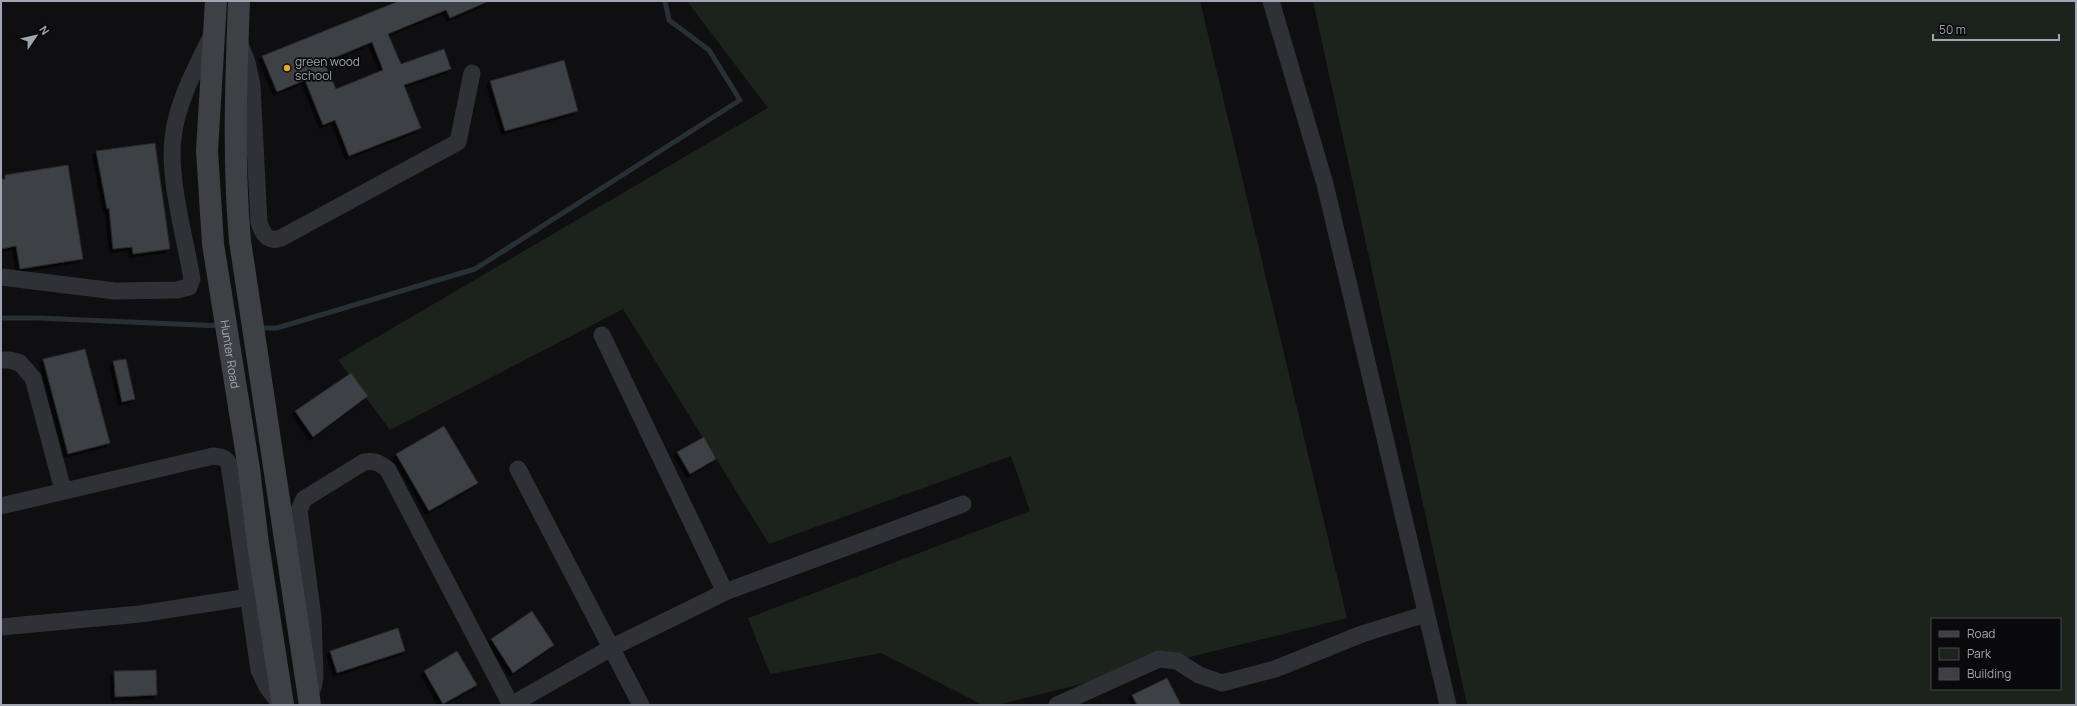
<svg xmlns="http://www.w3.org/2000/svg" width="2077" height="706" viewBox="0 0 2077 706" font-family="Manrope,sans-serif">
  <style>
    .green { fill: #1c231c; fill-rule: evenodd }
    .lines { fill: none; stroke-linecap: round; stroke-linejoin: round }
    .stream { stroke: #283036; stroke-width: 5 }
    .building { fill: #3e3f44; stroke: #29292d; fill-rule: evenodd; filter: url(#shadow) }
    .street { stroke: #303136; stroke-width: 17 }
    .secondary { stroke: #3e4046; stroke-width: 22 }
    .poi-dot { fill: #efa729; stroke: #0a0a0c; stroke-width: 1.5 }
    .labels { text-anchor: middle; dominant-baseline: central; stroke-width: 3.5; stroke-linejoin: round; paint-order: stroke }
    .poi-label { font-size: 12px; fill: #a0a6b1; stroke: #0a0a0c; text-anchor: start }
    .street-label { font-size: 12px; fill: #a0a6b1; stroke: #0a0a0c }
  </style>
  <defs>
    <filter id="shadow"><feDropShadow dx="-3.5" dy="3.5" stdDeviation="0" flood-color="#0009"/></filter>
  </defs>
  <rect width="100%" height="100%" fill="#0f0f11"/>
  <g class="green">
    <polygon points="687,1 1200,1 1347,618 997,705 983,705 881,653 770,674 748,618 1030,511 1011,456 769,544 623,309 390,430 338,360 768,108"/>
    <path d="M1313,1H2076V705H1467ZM1932,619H2060V689H1932Z"/>
  </g>
  <g class="lines">
    <g class="stream">
      <polyline points="1,318 38,318 222,326"/>
      <polyline points="258,328 277,328 475,269 740,100 709,50 669,20 665,1"/>
    </g>
  </g>
  <g class="building">
    <path d="M399,1H489L450,18L446,10L388,34L401,64L444,49L451,69L404,85L421,128L349,156L335,120L323,125L305,80L277,92L262,56ZM372,42L383,70L336,89L324,62Z"/>
    <polygon points="564,60 578,111 505,131 490,81"/>
    <polygon points="155,143 170,249 133,254 132,247 113,249 109,208 107,209 96,151"/>
    <polygon points="68,165 83,259 20,269 16,246 1,249 1,179 5,179 5,175"/>
    <polygon points="85,349 110,443 68,454 43,359"/>
    <polygon points="126,359 135,399 122,402 113,361"/>
    <polygon points="351,373 368,396 313,437 295,411"/>
    <polygon points="444,426 478,483 429,511 396,454"/>
    <polygon points="704,437 716,459 690,474 677,452"/>
    <polygon points="532,611 554,645 513,673 491,639"/>
    <polygon points="398,628 405,651 337,673 330,651"/>
    <polygon points="457,651 477,685 443,704 424,671"/>
    <polygon points="156,670 157,695 115,697 114,671"/>
    <polygon points="1167,678 1181,705 1137,705 1132,695"/>
  </g>
  <g class="lines">
    <g class="street">
      <polyline points="1271,1 1325,184 1448,705"/>
      <path d="M240,44L247,62L252,85L259,223C263,234 268,243 281,238L458,142L472,73"/>
      <path d="M1,277L115,291L177,290L189,287L192,279C185,237 168,179 173,138C177,102 196,67 212,35"/>
      <polyline points="602,335 725,592"/>
      <polyline points="1,360 10,360 20,363 33,378 63,490"/>
      <polyline points="518,469 641,705"/>
      <path d="M1,506L213,456C221,457 225,457 229,464L259,670L267,687L281,705"/>
      <polyline points="1,627 140,614 249,597"/>
      <path d="M313,688L315,677L313,617L299,510L304,499L364,462C375,460 380,463 388,470L511,705"/>
      <polyline points="511,705 611,648 725,592 963,504"/>
      <polyline points="1057,705 1159,659 1177,661 1199,675 1222,683 1275,669 1362,634 1426,614"/>
    </g>
    <g class="secondary">
      <path id="s1" d="M216,1L207,151L213,244L249,469L258,544L283,705"/>
      <path d="M239,1C236,81 233,161 240,241L310,705"/>
    </g>
  </g>
  <circle class="poi-dot" cx="287" cy="68" r="4"/>
  <g class="labels">
    <g class="poi-label">
      <text x="295" y="61">green wood<tspan x="295" dy="14">school</tspan></text>
    </g>
    <g class="street-label">
      <text stroke="none"><textPath href="#s1" startOffset="355">Hunter Road</textPath></text>
    </g>
  </g>
  <rect width="2077" height="706" fill="none" stroke="#a0a6b1" stroke-width="4"/>
  <rect x="1931" y="618" width="130" height="72" fill="#0a0a0c" stroke="#46484e"/>
  <rect x="1939" y="631" width="20" height="6" fill="#3e4046" stroke="#46484e"/>
  <text x="1967" y="638" font-size="12" fill="#a0a6b1">Road</text>
  <rect x="1939" y="648" width="20" height="12" fill="#1c231c" stroke="#46484e"/>
  <text x="1967" y="658" font-size="12" fill="#a0a6b1">Park</text>
  <rect x="1939" y="668" width="20" height="12" fill="#3e3f44" stroke="#46484e"/>
  <text x="1967" y="678" font-size="12" fill="#a0a6b1">Building</text>
  <g transform="translate(36 36) rotate(56)" stroke="#0a0a0c" stroke-width="3" paint-order="stroke">
  <path d="M0-3L7 15L0 10L-7 15Z" fill="#a0a6b1"/>
  <text y="-6" font-size="11" font-weight="bold" text-anchor="middle" fill="#a0a6b1">N</text>
  </g>
  <path d="M1933 34v6h126v-6" fill="none" stroke="#a0a6b1" stroke-width="2"/>
  <text x="1939" y="34" font-size="12" fill="#a0a6b1" stroke="#0a0a0c" stroke-width="3" paint-order="stroke">50 m</text>
</svg>
